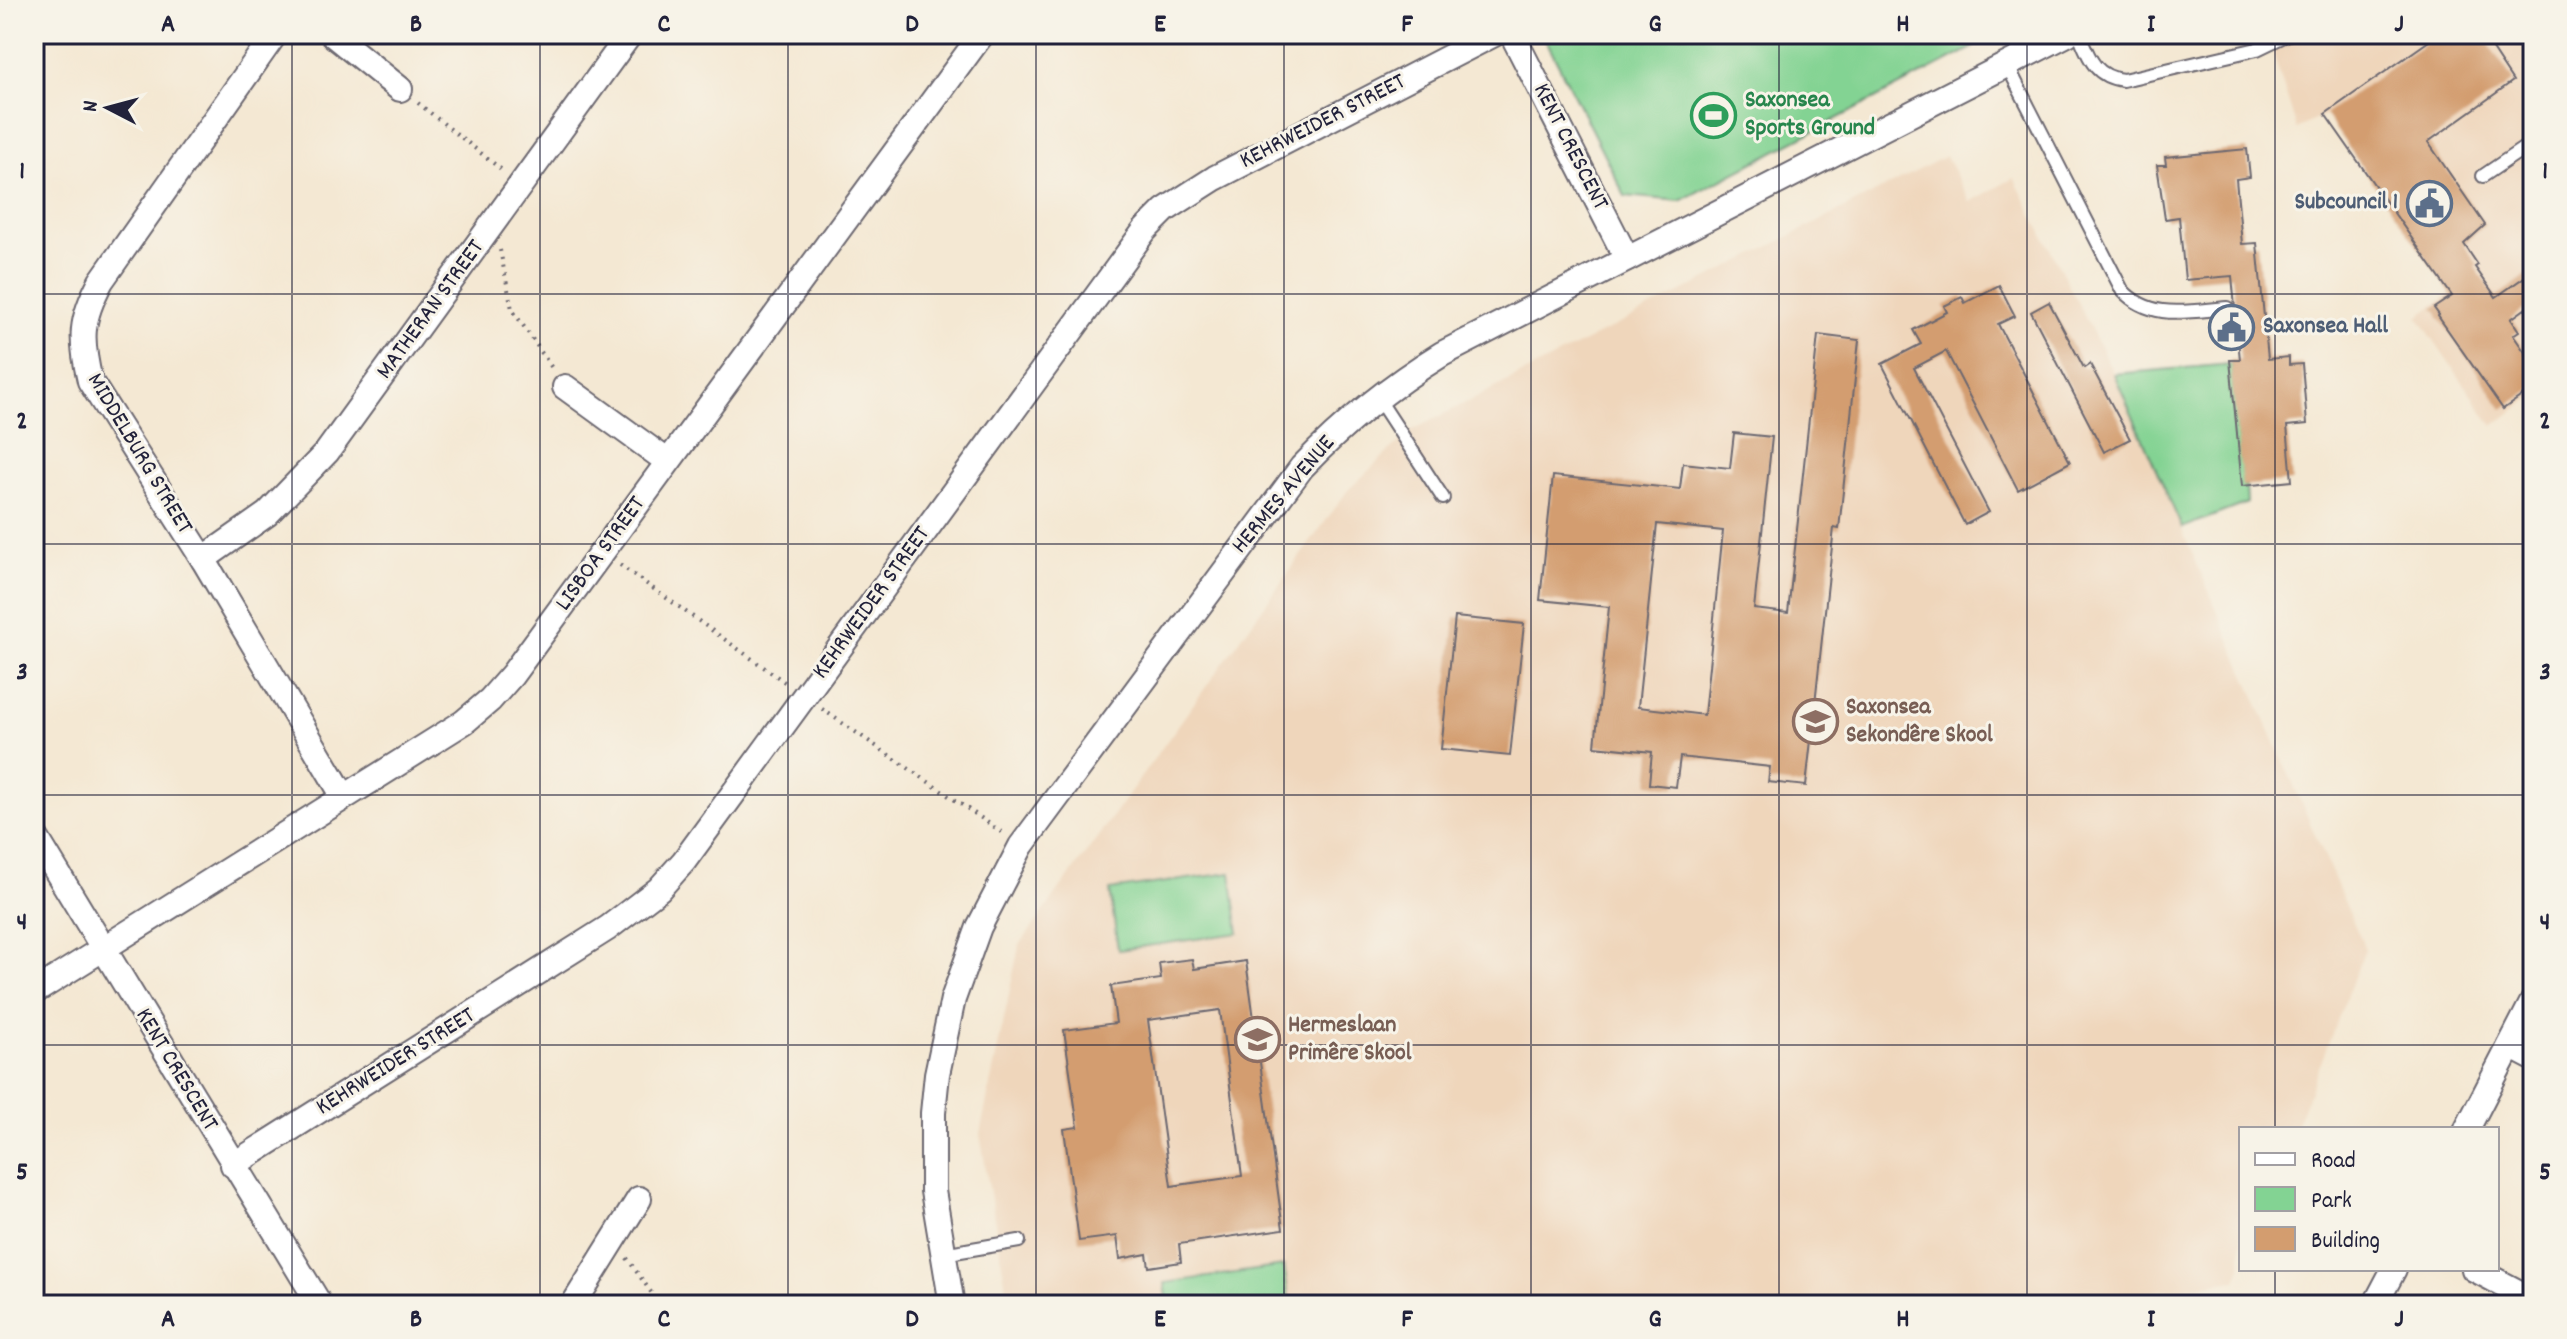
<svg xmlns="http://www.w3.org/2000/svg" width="2567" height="1339" viewBox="0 0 2567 1339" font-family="Dekko,sans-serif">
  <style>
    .built { fill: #efd6bb }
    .green { fill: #83d393; stroke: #527a67; stroke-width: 2 }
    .building { fill: #d39d6f; fill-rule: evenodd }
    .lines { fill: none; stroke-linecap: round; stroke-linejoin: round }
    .lane-casing { stroke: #6c6770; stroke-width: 16 }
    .street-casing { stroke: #6c6770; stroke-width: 28 }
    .path { stroke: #6c6770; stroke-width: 4; stroke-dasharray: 2 6; stroke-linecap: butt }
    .lane { stroke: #fff; stroke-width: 12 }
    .street { stroke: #fff; stroke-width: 24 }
    .grid { fill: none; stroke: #22223b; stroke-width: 2; stroke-opacity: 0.55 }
    .labels { text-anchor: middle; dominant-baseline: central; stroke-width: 6; stroke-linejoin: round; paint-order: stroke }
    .leisure-label { font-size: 24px; font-weight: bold; fill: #27864d; stroke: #f7f3e8; text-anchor: start }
    .street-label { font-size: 24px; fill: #22223b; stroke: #f7f3e8 }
    .service-label { font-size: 24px; font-weight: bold; fill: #4e5e75; stroke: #f7f3e8; text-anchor: end }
    .education-label { font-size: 24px; font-weight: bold; fill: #785e54; stroke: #f7f3e8; text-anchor: start }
    .neatline { fill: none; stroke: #22223b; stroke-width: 3 }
    .grid-label { font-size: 26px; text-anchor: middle; font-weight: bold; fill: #22223b }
  </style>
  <rect width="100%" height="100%" fill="#f7f3e8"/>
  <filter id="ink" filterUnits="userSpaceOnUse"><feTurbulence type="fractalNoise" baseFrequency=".0125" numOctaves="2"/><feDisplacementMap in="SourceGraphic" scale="16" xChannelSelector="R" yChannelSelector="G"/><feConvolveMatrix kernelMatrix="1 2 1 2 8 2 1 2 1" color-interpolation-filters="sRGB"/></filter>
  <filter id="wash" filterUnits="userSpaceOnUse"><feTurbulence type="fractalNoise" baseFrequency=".006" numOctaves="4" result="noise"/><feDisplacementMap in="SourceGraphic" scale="32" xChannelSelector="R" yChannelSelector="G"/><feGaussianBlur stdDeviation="1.8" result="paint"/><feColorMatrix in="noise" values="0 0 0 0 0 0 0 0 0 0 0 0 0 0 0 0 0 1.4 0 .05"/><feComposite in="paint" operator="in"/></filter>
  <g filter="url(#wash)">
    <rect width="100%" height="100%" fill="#f4e8d3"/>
    <g class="built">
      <polygon points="2267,34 2533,34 2533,397 2493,426 2418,317 2451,293 2326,114 2297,129"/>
      <polygon points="1946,156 1970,202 2014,178 2114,374 2365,949 2295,1129 2241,1129 2241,1267 2236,1280 2057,1305 1009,1305 980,1134 1019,946 1348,490 1411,431"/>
    </g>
    <g class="green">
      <polygon points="1543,34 1999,34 1680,201 1625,196"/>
      <polygon points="2231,364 2243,486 2246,486 2247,503 2182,528 2114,374"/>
      <polygon points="1231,873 1239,933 1118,950 1110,890"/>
      <polygon points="1284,1266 1290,1305 1168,1305 1165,1283"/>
    </g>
    <g id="blocks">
      <g class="building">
        <polygon points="2439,34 2482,34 2513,81 2428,142 2485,225 2464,244 2478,265 2475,267 2496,297 2533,271 2533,303 2511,319 2519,331 2513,335 2533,364 2533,388 2503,409 2438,316 2439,315 2434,308 2452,296 2325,114"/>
        <polygon points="2247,149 2250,177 2236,179 2242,244 2257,243 2268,359 2289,357 2289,365 2302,364 2307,424 2287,426 2292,481 2242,486 2230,360 2240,360 2232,276 2185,280 2179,217 2165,219 2157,165 2166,165 2165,157"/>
        <polygon points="1999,285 2015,316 1998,324 2070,462 2018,490 1946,351 1914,368 1989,512 1965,525 1882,364 1921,344 1913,330 1947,312 1944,306 1962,297 1965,303"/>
        <polygon points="2049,302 2084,368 2090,364 2130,439 2104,452 2031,312"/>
        <path d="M1818,335L1859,340L1839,529L1834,528L1806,786L1768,782L1770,767L1680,757L1676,787L1649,784L1652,752L1595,746L1609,607L1540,600L1553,476L1680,489L1683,463L1730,468L1734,433L1772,437L1754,609L1788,613ZM1657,524L1723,531L1704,715L1638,707Z"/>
        <polygon points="1455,617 1524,624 1510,756 1441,749"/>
        <path d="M1192,959L1194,969L1246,961L1283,1229L1179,1244L1181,1262L1149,1267L1147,1254L1120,1259L1117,1236L1079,1241L1064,1129L1078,1127L1064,1030L1116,1023L1111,986L1161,979L1159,963ZM1220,1010L1242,1176L1171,1186L1148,1020Z"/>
      </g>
    </g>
  </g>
  <g filter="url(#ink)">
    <use href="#blocks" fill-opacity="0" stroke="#6c6770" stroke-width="2"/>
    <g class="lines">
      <defs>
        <g id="lane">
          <path d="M2079,34C2089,58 2095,77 2123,80L2257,49L2288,34"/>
          <path d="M2007,65L2122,290C2151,321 2188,311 2227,308"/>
          <polyline points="2483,176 2533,142"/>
          <polyline points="1377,397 1443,498"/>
          <polyline points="943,1254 1019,1241"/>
        </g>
        <g id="street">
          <path d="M275,34L101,281C80,320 80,339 90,381L203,559L344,797"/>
          <polyline points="332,34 400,89"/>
          <polyline points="1512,34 1627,259"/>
          <polyline points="565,387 667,461"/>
          <polyline points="203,559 267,514 327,452 630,34"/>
          <polyline points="34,834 320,1305"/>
          <polyline points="34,992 464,722 490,700 512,675 982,34"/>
          <polyline points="2510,1046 2533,1058"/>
          <polyline points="2467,1129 2533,1001"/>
          <polyline points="233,1165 608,928 659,889 684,861 1145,230 1165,210 1215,178 1494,34"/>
          <polyline points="2474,1269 2533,1300"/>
          <polyline points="573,1305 639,1199"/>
          <path d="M952,1305L933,1191V1113L937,1074L953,999L979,927L1021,846L1302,467C1345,422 1390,386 1442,354L2067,34"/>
          <polyline points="2375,1305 2394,1269"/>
        </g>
      </defs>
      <use href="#lane" class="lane-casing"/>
      <use href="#street" class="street-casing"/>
      <g class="path">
        <polyline points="418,103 502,170"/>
        <polyline points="500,250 512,309 552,368"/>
        <polyline points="620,565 786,683"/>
        <polyline points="822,709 1003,833"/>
        <polyline points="627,1258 660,1305"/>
      </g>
      <use href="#lane" class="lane"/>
      <use href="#street" class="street"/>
    </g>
  </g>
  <path class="grid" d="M292,34V1305M540,34V1305M788,34V1305M1036,34V1305M1284,34V1305M1531,34V1305M1779,34V1305M2027,34V1305M2275,34V1129M34,294H2533M34,544H2533M34,795H2533M34,1045H2533M2275,1269V1305"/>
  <defs>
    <symbol id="stadium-ring" viewBox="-11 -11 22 22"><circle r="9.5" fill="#f7f3e8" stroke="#2e9e5b" stroke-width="1.5"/><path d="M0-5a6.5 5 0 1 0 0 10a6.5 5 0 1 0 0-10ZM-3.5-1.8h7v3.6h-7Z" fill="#2e9e5b"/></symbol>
    <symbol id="civic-ring" viewBox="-11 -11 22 22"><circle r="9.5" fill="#f7f3e8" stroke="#5c6f8a" stroke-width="1.5"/><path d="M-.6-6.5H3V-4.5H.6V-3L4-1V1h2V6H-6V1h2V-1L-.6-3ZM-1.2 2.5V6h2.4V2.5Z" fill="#5c6f8a"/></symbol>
    <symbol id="school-ring" viewBox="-11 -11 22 22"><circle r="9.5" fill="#f7f3e8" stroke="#8d6e63" stroke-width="1.5"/><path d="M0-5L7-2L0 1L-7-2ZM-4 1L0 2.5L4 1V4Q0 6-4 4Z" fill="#8d6e63"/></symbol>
  </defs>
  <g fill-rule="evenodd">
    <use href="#stadium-ring" x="1688" y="90" width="51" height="51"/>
    <use href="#civic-ring" x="2404" y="178" width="51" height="51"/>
    <use href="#civic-ring" x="2206" y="302" width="51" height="51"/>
    <use href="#school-ring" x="1790" y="696" width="51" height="51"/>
    <use href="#school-ring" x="1232" y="1014" width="51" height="51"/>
  </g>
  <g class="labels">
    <g class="leisure-label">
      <text x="1745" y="101">Saxonsea<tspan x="1745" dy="28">Sports Ground</tspan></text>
    </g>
    <g class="street-label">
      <text transform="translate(1323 122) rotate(-27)">KEHRWEIDER STREET</text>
      <text transform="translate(1570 147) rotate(63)">KENT CRESCENT</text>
      <text transform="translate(431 310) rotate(-54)">MATHERAN STREET</text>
      <text transform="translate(139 454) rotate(59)">MIDDELBURG STREET</text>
      <text transform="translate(1284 495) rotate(-50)">HERMES AVENUE</text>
      <text transform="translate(601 554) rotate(-54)">LISBOA STREET</text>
      <text transform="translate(872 603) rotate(-54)">KEHRWEIDER STREET</text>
      <text transform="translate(396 1062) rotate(-32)">KEHRWEIDER STREET</text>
      <text transform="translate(176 1070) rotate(59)">KENT CRESCENT</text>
    </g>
    <g class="service-label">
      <text x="2398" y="203">Subcouncil 1</text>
      <text x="2263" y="327" text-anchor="start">Saxonsea Hall</text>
    </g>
    <g class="education-label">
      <text x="1846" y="708">Saxonsea<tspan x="1846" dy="28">Sekondêre Skool</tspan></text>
      <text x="1288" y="1026">Hermeslaan<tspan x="1288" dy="28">Primêre Skool</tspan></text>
    </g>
  </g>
  <rect width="2567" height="1339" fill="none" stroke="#f7f3e8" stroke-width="88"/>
  <rect x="2239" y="1127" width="260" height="144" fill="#f7f3e8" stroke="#a29fa3" stroke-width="2"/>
  <rect x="2255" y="1153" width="40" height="12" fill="#ffffff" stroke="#a29fa3" stroke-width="2"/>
  <text x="2311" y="1167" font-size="24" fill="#22223b">Road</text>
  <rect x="2255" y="1187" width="40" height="24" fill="#83d393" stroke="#a29fa3" stroke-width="2"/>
  <text x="2311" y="1207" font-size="24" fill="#22223b">Park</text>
  <rect x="2255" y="1227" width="40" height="24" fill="#d39d6f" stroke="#a29fa3" stroke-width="2"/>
  <text x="2311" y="1247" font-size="24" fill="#22223b">Building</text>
  <g transform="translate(108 108) rotate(276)" stroke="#f7f3e8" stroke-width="6" paint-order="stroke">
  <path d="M0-6L14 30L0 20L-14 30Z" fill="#22223b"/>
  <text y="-12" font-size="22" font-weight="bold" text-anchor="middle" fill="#22223b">N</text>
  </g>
  <rect x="44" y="44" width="2479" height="1251" class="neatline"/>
  <g class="grid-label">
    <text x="168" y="31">A</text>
    <text x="416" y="31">B</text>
    <text x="664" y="31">C</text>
    <text x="912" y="31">D</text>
    <text x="1160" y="31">E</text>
    <text x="1407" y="31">F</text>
    <text x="1655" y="31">G</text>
    <text x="1903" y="31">H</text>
    <text x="2151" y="31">I</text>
    <text x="2399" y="31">J</text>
    <text x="22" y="178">1</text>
    <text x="2545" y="178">1</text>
    <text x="22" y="428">2</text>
    <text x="2545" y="428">2</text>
    <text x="22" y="679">3</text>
    <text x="2545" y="679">3</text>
    <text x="22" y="929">4</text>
    <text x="2545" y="929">4</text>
    <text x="22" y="1179">5</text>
    <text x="2545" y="1179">5</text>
    <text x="168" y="1326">A</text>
    <text x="416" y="1326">B</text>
    <text x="664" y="1326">C</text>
    <text x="912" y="1326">D</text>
    <text x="1160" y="1326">E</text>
    <text x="1407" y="1326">F</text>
    <text x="1655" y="1326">G</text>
    <text x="1903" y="1326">H</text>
    <text x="2151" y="1326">I</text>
    <text x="2399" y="1326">J</text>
  </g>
</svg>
